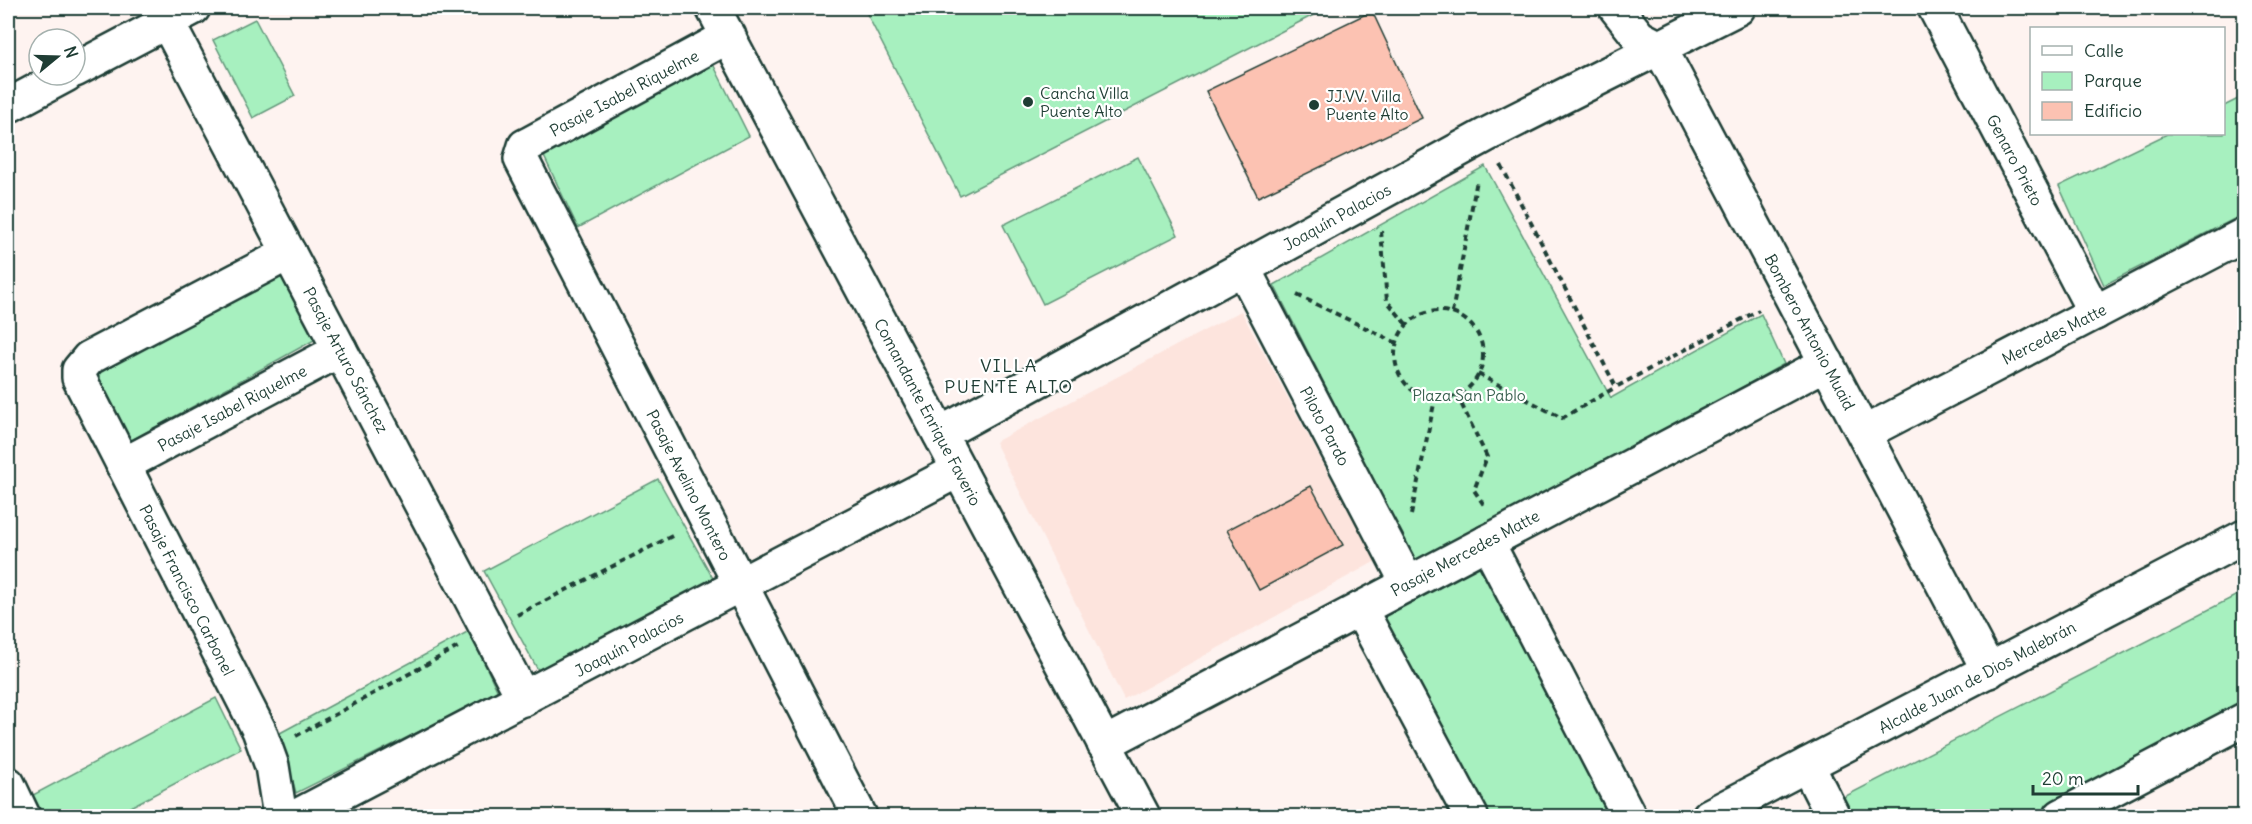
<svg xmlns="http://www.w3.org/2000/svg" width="2252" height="824" viewBox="0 0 2252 824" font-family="Delius,sans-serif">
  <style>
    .built { fill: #fde4dd }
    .green { fill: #a7f0bf; stroke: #63967a; stroke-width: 1.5 }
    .building { fill: #fcc2b2; stroke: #1f3d34; stroke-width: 1.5 }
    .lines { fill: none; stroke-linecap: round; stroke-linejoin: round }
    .minor-casing { stroke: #1f3d34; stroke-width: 38 }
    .path { stroke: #1f3d34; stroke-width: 4; stroke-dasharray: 6 4.5; stroke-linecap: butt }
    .minor { stroke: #fff; stroke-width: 33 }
    .poi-dot { fill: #1f3d34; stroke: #fff; stroke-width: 2 }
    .labels { text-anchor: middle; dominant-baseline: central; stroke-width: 4.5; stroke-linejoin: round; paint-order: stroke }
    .street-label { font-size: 16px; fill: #1f3d34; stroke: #fff }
    .poi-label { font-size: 16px; fill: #1f3d34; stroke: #fff; text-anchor: start }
    .park-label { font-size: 16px; fill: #3a6150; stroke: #fff }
    .neighbourhood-label { font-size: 18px; letter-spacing: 1.5px; fill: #1f3d34; stroke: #fff }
  </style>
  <rect width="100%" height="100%" fill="#fef3f0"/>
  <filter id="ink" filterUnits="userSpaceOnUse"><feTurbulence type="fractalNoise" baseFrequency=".0167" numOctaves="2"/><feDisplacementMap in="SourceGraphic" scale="12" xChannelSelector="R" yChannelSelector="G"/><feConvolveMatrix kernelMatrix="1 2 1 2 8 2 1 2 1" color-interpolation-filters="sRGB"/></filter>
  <g filter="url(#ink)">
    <polygon class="built" points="1241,311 1376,561 1124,700 995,442"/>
    <g class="green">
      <polygon points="864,8 1327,8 960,196"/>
      <polygon points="255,19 295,96 253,118 213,40"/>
      <polygon points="712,62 749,136 578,228 541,150"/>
      <polygon points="2244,96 2244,214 2104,285 2059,186 2167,134 2224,134 2224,106"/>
      <polygon points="1138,157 1178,235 1043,304 1003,225"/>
      <polygon points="1485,166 1611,398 1761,314 1784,364 1471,539 1616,808 1601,816 1477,816 1374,622 1430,591 1274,285"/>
      <polygon points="285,271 316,339 130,441 94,369"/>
      <polygon points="658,479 715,582 538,670 484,571"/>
      <polygon points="2239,594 2244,605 2244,709 2037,816 1850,816 1840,799"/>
      <polygon points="469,631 498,692 296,793 280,733"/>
      <polygon points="216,698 241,749 113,816 44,816 33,795"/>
    </g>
    <g class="building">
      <polygon points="1372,11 1422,118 1258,197 1206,91"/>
      <polygon points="1311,486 1343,545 1259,590 1227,530"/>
    </g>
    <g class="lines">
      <defs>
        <g id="minor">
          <polyline points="713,8 1143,816"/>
          <polyline points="1616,8 1639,37 1660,48 1989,671"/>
          <polyline points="1935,8 2095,313"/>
          <polyline points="167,22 524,699"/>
          <polyline points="729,36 531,143 525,146 521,159 860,816"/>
          <polyline points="75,70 193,8"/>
          <polyline points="8,106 66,75"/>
          <polyline points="1243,268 1408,584"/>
          <polyline points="1864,433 2244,235"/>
          <polyline points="940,434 1486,135 1738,8"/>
          <polyline points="123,465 340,350"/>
          <polyline points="1487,542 1629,816"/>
          <polyline points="1360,609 1471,816"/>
          <polyline points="1104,744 1827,363"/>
          <polyline points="1807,765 1833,816"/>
          <polyline points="8,784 23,816"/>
          <polyline points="280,816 272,766 259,730 79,378 79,370 89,358 289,253"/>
          <polyline points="297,816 959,470"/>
          <polyline points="1709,816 2244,537"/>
          <polyline points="2061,816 2244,720"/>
        </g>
      </defs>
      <use href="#minor" class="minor-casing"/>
      <g class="path">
        <polyline points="1501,165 1616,387 1759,310"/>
        <polyline points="1381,231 1387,301 1407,325"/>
        <polyline points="1297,295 1397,343"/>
        <circle cx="1439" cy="355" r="44"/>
        <polyline points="1452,313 1477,180"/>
        <polyline points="1478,374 1562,418 1616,387"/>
        <polyline points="1457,395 1487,457 1474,490 1484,505"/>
        <polyline points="1411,515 1435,399"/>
        <polyline points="517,615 676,534"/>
        <polyline points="296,736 458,647"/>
      </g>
      <use href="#minor" class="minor"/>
    </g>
  </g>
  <g class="poi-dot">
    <circle cx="1028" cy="102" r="6"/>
    <circle cx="1314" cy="105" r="6"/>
  </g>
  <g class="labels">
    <g class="street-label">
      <text transform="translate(624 93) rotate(-28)">Pasaje Isabel Riquelme</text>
      <text transform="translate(2015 160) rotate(62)">Genaro Prieto</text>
      <text transform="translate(1337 217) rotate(-29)">Joaquín Palacios</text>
      <text transform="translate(1810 332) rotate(62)">Bombero Antonio Muaid</text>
      <text transform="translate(2054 334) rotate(-27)">Mercedes Matte</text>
      <text transform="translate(346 360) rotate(62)">Pasaje Arturo Sánchez</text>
      <text transform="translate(232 408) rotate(-28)">Pasaje Isabel Riquelme</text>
      <text transform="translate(928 412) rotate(62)">Comandante Enrique Faverio</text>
      <text transform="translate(1325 426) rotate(62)">Piloto Pardo</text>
      <text transform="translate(689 485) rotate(63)">Pasaje Avelino Montero</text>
      <text transform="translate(1465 553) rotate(-28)">Pasaje Mercedes Matte</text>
      <text transform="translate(187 590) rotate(63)">Pasaje Francisco Carbonel</text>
      <text transform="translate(629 644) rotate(-28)">Joaquín Palacios</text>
      <text transform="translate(1977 677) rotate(-28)">Alcalde Juan de Dios Malebrán</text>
    </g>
    <g class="poi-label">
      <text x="1040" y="93">Cancha Villa<tspan x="1040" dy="18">Puente Alto</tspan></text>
      <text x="1326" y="96">JJ.VV. Villa<tspan x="1326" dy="18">Puente Alto</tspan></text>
    </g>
    <g class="park-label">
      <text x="1469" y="395">Plaza San Pablo</text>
    </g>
    <g class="neighbourhood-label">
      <text x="1009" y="365">VILLA<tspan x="1009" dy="21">PUENTE ALTO</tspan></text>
    </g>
  </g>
  <rect width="2252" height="824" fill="none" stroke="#fff" stroke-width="30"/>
  <rect x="15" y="15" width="2222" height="794" fill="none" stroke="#1f3d34" stroke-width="2" filter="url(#ink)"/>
  <rect x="2030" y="27" width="195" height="108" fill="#ffffff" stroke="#a5b1ae" stroke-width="1.5"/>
  <rect x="2042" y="46" width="30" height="9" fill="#ffffff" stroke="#a5b1ae" stroke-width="1.5"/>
  <text x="2084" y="57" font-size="18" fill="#1f3d34">Calle</text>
  <rect x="2042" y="72" width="30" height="18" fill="#a7f0bf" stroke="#a5b1ae" stroke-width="1.5"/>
  <text x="2084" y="87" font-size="18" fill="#1f3d34">Parque</text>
  <rect x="2042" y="102" width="30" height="18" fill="#fcc2b2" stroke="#a5b1ae" stroke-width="1.5"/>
  <text x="2084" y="117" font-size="18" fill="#1f3d34">Edificio</text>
  <g transform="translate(57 57) rotate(71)"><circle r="28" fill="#ffffff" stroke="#a5b1ae" stroke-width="1.5"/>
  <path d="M0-4.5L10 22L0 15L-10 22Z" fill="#1f3d34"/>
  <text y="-9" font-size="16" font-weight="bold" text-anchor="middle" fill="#1f3d34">N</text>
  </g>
  <path d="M2033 785v9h105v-9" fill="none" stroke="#1f3d34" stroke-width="3"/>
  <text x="2042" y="785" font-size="18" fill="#1f3d34" stroke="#ffffff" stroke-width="4.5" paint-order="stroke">20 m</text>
</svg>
